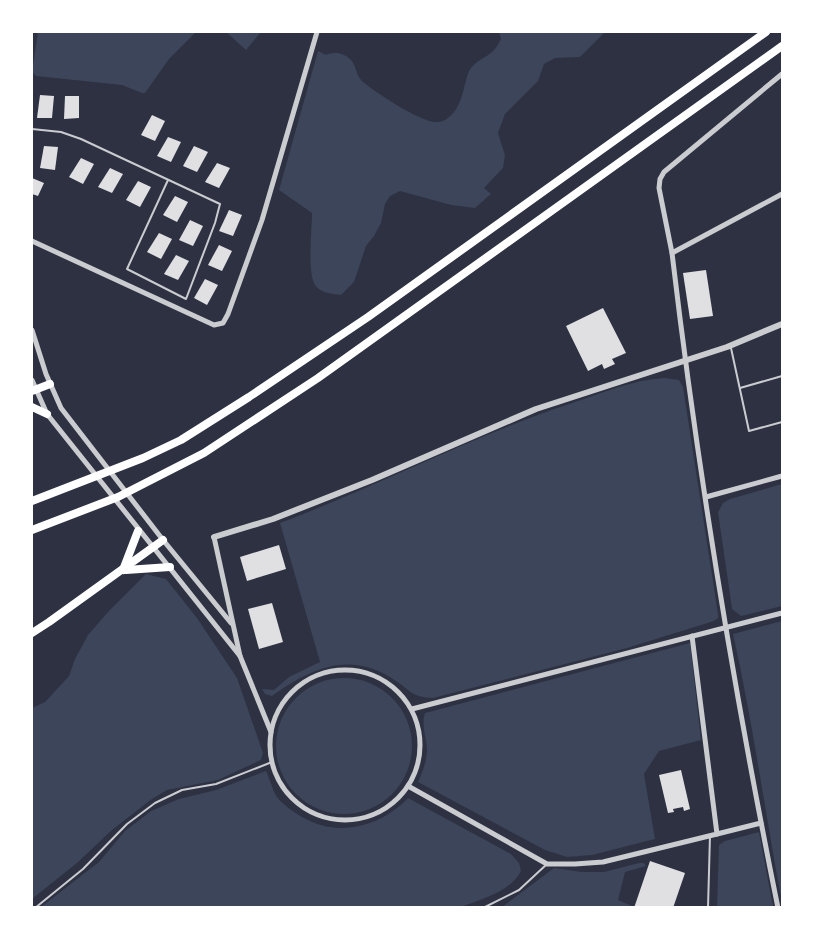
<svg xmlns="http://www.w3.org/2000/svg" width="814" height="939" viewBox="0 0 814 939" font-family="'Varela Round',sans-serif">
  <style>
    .green { fill: #3c4559 }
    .building { fill: #e0e0e3 }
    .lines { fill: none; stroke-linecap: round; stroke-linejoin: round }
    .service { stroke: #caccd0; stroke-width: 2 }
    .minor { stroke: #caccd0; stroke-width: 5 }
    .tertiary { stroke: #caccd0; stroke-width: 6 }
    .trunk { stroke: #fff; stroke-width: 8 }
  </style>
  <rect width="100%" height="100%" fill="#2d3142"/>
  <g class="green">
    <polygon points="38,32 196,32 169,59 145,93 142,93 122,85 36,76 32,72"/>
    <polygon points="226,32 261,32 246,50"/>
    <path d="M499,32H605L580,57L555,58L544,64L538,81L505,114L498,133L505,155L503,168L484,188L491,194L475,208L451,205L400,191L390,196L385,204L381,223L374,236L366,246L354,282L341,295C332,294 320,293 315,285C307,273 312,229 312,213L279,190L318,51L326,55C333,51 345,53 351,60C356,65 356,74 361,80C373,91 421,123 437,122C441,122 446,120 449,117C463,106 463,86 469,71C474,61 486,58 493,51C496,48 499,43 501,39Z"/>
    <path d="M664,378L679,380L683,387L718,614V618L714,621L627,648L433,698C412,697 412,692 396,681C352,650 312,667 272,696L265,694L262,689L274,690L289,677L320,662L280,523C378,486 472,436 572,403C602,393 632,380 664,378Z"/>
    <polygon points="782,484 782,606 741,616 732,609 718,512 723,503 730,499"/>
    <polygon points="146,574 166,579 197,618 237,678 263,753 261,760 218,780 167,790 152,799 112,830 77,863 32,899 32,708 45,702 69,676 75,659 88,635 108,612"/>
    <path d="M782,621V902C765,813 753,723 733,634Z"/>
    <path d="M690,643L701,740L659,751L644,774L655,839L592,855L567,857L545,850L418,782C423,771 427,760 427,748C426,736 421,724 425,713Z"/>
    <circle cx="344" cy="746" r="68"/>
    <path d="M266,771C270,779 272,789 277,797C283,805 294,812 302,817C338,838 380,827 408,798L511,854L519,863L521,871C510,892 482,899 461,907H41L99,862L125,831L151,811L179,799L216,790Z"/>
    <polygon points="759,832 773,907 717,907 719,845 725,841"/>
    <polygon points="639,863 644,863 646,866 625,872 618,900 634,907 502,907 554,868 582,872 604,872"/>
  </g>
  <g class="building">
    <polygon points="40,95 54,96 52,118 37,118"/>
    <polygon points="65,96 79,96 79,118 64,119"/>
    <polygon points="152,115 165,121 155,141 141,135"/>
    <polygon points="168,137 181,142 171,162 157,156"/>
    <polygon points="44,146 58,147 55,170 40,168"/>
    <polygon points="194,146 208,152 197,172 183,166"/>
    <polygon points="81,158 94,164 83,184 69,177"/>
    <polygon points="217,163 230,168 219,188 205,182"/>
    <polygon points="110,168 123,174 112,193 98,187"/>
    <polygon points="32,178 44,183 38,196 32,194"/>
    <polygon points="138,181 151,187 140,207 126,200"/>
    <polygon points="175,196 188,202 177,222 163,215"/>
    <polygon points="229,210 242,215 233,236 219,231"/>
    <polygon points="190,220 203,226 193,246 179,240"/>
    <polygon points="159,233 172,239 161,259 147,252"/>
    <polygon points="219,245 232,251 222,271 208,265"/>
    <polygon points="176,255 189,261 178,280 164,274"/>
    <polygon points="706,270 713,316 690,319 683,273"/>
    <polygon points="205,279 218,285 207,305 194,298"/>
    <polygon points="603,308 626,353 612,359 615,364 604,369 602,364 588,371 566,326"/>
    <polygon points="279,545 286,569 247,581 240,557"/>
    <polygon points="272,603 283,642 259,649 248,609"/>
    <polygon points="681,770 690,809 684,811 683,807 673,809 674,812 668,813 659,775"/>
    <polygon points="650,861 685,873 673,908 634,908"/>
  </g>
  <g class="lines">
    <g class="service">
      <polyline points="32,129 61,132 81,139 220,204 215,223 186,299 127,269 168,180"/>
      <polyline points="731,348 749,431 782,422"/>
      <polyline points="740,388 782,376"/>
      <polyline points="35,908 83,869 127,824 155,803 182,790 216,784 272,762"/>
      <polyline points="483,908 519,890 547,864"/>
      <polyline points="708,908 710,835"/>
    </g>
    <g class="minor">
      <polyline points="32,241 214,325 223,323 228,314 262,220 317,32"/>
      <polyline points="672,253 659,188 660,179 664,172 782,74"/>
      <polyline points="32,330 46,374 61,408 163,540 231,623"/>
      <polyline points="32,380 47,414 240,656"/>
      <polyline points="706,497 782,476"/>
      <polyline points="214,537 240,656 271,732"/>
      <circle cx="345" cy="745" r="75"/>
      <polyline points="412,709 782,613"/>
      <polyline points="408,786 547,864 575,864 603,862 717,834 692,636"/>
      <polyline points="717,834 761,823"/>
      <path d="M778,908C734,691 698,473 672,253L782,194"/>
    </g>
    <polyline class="tertiary" points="214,537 273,519 372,480 536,409 727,347 782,324"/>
    <g class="trunk">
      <polyline points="32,391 50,384"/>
      <polyline points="32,407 47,414"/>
      <polyline points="32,501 143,458 181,440 249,397 368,317 766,32"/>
      <polyline points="32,530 118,497 204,453 318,378 782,46"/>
      <polyline points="123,570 138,531"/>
      <polyline points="126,570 170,567"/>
      <polyline points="32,633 49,622 163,540"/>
    </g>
  </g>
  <rect width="814" height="939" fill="none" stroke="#ffffff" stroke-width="66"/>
</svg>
